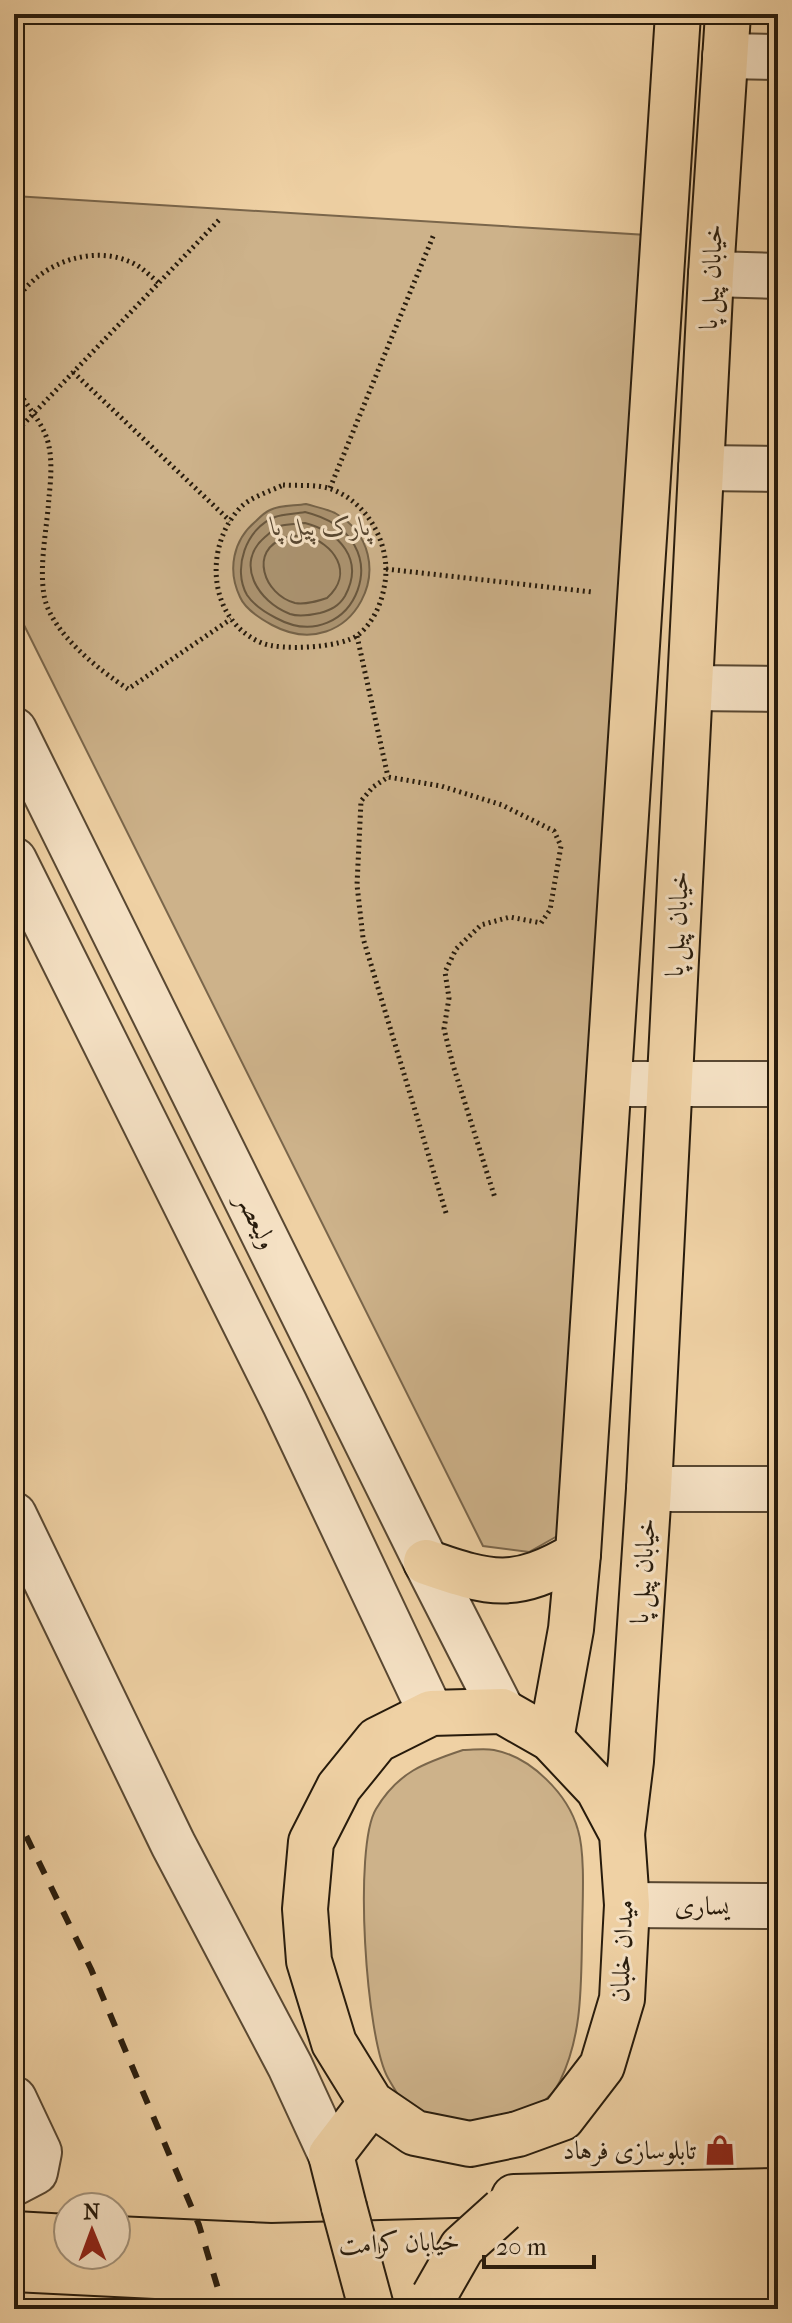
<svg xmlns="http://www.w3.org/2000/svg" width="792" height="2323" viewBox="0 0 792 2323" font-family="'IM FELL French Canon',Amiri,serif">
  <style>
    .green { fill: #cdb28a; stroke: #7a664b; stroke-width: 2 }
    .water { fill: #ab9370; stroke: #766348; stroke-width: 2 }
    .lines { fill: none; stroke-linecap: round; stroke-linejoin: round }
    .shore { stroke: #69573e; stroke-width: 2 }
    .minor-casing { stroke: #594832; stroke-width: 48 }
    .major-casing { stroke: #271b0c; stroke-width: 48 }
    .path { stroke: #271b0c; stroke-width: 5; stroke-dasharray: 2 4; stroke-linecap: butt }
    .minor { stroke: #f5e1c4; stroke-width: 44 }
    .major { stroke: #efd1a4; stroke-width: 44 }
    .rail { stroke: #271b0c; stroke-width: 6; stroke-dasharray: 14 14; stroke-linecap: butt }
    .major-bridge-casing { stroke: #271b0c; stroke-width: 48; stroke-linecap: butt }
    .major-bridge { stroke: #efd1a4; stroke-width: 44 }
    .labels { text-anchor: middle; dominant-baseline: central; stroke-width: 6; stroke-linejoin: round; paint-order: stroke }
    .street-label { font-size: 26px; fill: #271b0c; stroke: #f5e1c4 }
    .park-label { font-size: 26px; font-style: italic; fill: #594832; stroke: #f5e1c4 }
    .poi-label { font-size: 26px; fill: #271b0c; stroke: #f5e1c4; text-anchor: end }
  </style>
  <rect width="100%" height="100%" fill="#efd1a4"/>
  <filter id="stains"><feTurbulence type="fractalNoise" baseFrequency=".0025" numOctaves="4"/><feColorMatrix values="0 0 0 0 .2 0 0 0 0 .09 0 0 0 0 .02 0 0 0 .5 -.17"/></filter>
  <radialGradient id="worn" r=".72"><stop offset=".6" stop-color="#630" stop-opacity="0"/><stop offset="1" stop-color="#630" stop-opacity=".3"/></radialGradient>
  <g class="green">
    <polygon points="14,196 647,235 568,1530 529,1552 483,1546 14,605"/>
    <path d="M463,1750C473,1750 484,1748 494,1750C531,1757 568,1794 578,1830C586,1856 582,1910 582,1939C581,1988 582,2036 560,2081C550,2102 533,2109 513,2115C500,2119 485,2126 472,2127C453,2129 412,2114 401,2099C396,2092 392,2085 388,2078C366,2039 353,1847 376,1809C398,1772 424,1763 463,1750Z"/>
  </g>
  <path class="water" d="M306,504C316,507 327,509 335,513C409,555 352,668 272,625C261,619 245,609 240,597C227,570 233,540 256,521C260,517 265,512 270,510C280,505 295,506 306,504Z"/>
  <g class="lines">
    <g class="shore">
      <path d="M305,512C407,537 353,660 276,618C266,613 253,604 247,595C232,569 246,528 275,517C283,514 295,514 305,512Z"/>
      <path d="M305,523C339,532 365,559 345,596C339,606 331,610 320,613C311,615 299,617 290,614C258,602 234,563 265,537C270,533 274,528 280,526C288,524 297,524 305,523Z"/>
      <path d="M304,535C334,543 355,573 327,598C318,601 306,605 295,603C264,595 248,550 285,538C291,536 298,536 304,535Z"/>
    </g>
    <defs>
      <g id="minor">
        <polyline points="725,56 778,57"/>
        <polyline points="711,274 778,276"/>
        <polyline points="701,468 778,469"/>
        <polyline points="690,688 778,689"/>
        <polyline points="14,730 426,1562 502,1711"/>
        <polyline points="14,860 285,1404 431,1713"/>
        <polyline points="609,1084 778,1084"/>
        <polyline points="649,1489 778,1489"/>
        <polyline points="14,1515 173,1844 290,2066 331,2155"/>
        <polyline points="627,1905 778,1906"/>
        <polyline points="14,2099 39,2152 35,2172 14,2183"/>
      </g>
      <g id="major">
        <path d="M426,1562C492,1585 515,1591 578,1554"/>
        <polygon points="502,1711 551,1739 598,1789 622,1834 627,1905 622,1999 602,2066 562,2118 518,2134 470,2144 415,2133 371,2103 334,2043 309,1961 305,1909 311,1842 339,1787 377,1740 431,1713"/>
        <polyline points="551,1739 571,1629 578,1554 678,14"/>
        <polyline points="622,1834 631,1761 649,1489 711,274 728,14"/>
        <polyline points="514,2197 778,2191"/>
        <polyline points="344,2207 331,2155 371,2103"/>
        <polyline points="14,2234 68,2237"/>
        <polyline points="116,2239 271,2246 778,2232"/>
        <polyline points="14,2269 275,2282 778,2270"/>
        <polyline points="508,2309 778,2303"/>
      </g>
    </defs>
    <use href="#minor" class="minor-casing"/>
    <use href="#major" class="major-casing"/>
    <g class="path">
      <path d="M14,305C33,267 87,244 128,261C140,265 150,276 159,283"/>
      <polyline points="73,372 230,521"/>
      <path d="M14,384C23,401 39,418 46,436C53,454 51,479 49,497C47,529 39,564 44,595C50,632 99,670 128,689L231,619"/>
      <polyline points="14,434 221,218"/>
      <path d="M283,485C298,486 317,484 331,489C370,503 393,549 384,588C381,605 372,624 358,635C341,648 281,651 262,643C208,621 203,547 240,508C250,497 269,492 283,485Z"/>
      <polyline points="330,488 434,234"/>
      <polyline points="386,569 592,592"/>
      <polyline points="357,636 388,777"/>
      <polyline points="446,1213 363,938 357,885 361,801 373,787 388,777 441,786 502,805 554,831 561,846 550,910 541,923 510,917 481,925 456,949 445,972 449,998 444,1029 453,1065 495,1198"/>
    </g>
    <use href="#minor" class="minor"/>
    <use href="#major" class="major"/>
    <polyline class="rail" points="14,1811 91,1969 199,2225 224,2309"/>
    <defs>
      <g id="major-bridge">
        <polyline points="344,2207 371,2307"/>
        <polyline points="434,2296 462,2247 503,2210"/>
      </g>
    </defs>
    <use href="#major-bridge" class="major-bridge-casing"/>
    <use href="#major-bridge" class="major-bridge"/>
  </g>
  <defs>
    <symbol id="shop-bare" viewBox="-9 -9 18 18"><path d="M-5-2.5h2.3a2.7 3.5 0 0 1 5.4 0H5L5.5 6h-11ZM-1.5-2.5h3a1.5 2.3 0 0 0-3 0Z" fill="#8f2418" stroke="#f5e1c4" stroke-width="2.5" paint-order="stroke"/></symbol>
  </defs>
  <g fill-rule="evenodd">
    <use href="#shop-bare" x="698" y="2128" width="44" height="44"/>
  </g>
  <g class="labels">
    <g class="street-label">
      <text transform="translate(711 277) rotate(-87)">خیابان پیل پا</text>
      <text transform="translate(677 924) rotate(-87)">خیابان پیل پا</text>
      <text transform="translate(257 1221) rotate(64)">ولیعصر</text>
      <text transform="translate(643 1571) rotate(-86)">خیابان پیل پا</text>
      <text transform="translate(702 1906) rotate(1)">یساری</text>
      <text transform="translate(622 1951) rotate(-87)">میدان خلبان</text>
      <text transform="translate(399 2243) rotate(-2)">خیابان کرامت</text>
    </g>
    <g class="park-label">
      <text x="321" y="526">پارک پیل پا</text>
    </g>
    <g class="poi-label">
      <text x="696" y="2150">تابلوسازی فرهاد</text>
    </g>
  </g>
  <rect width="792" height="2323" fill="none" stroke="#efd1a4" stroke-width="48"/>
  <rect x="16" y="16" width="760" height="2291" fill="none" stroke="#271b0c" stroke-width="4"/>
  <rect x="24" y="24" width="744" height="2275" fill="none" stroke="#271b0c" stroke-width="2"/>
  <g transform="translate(92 2231) rotate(359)"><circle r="38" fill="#f5e1c4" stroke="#a3927a" stroke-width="2"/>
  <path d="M0-6L14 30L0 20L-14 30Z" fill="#8f2418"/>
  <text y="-12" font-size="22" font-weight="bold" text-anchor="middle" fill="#271b0c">N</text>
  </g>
  <path d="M484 2255v12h110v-12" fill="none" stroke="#271b0c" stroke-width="4"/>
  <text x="496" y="2255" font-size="24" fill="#271b0c" stroke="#f5e1c4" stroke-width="6" paint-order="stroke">20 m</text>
  <rect width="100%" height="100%" filter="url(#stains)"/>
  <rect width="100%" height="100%" fill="url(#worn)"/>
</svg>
